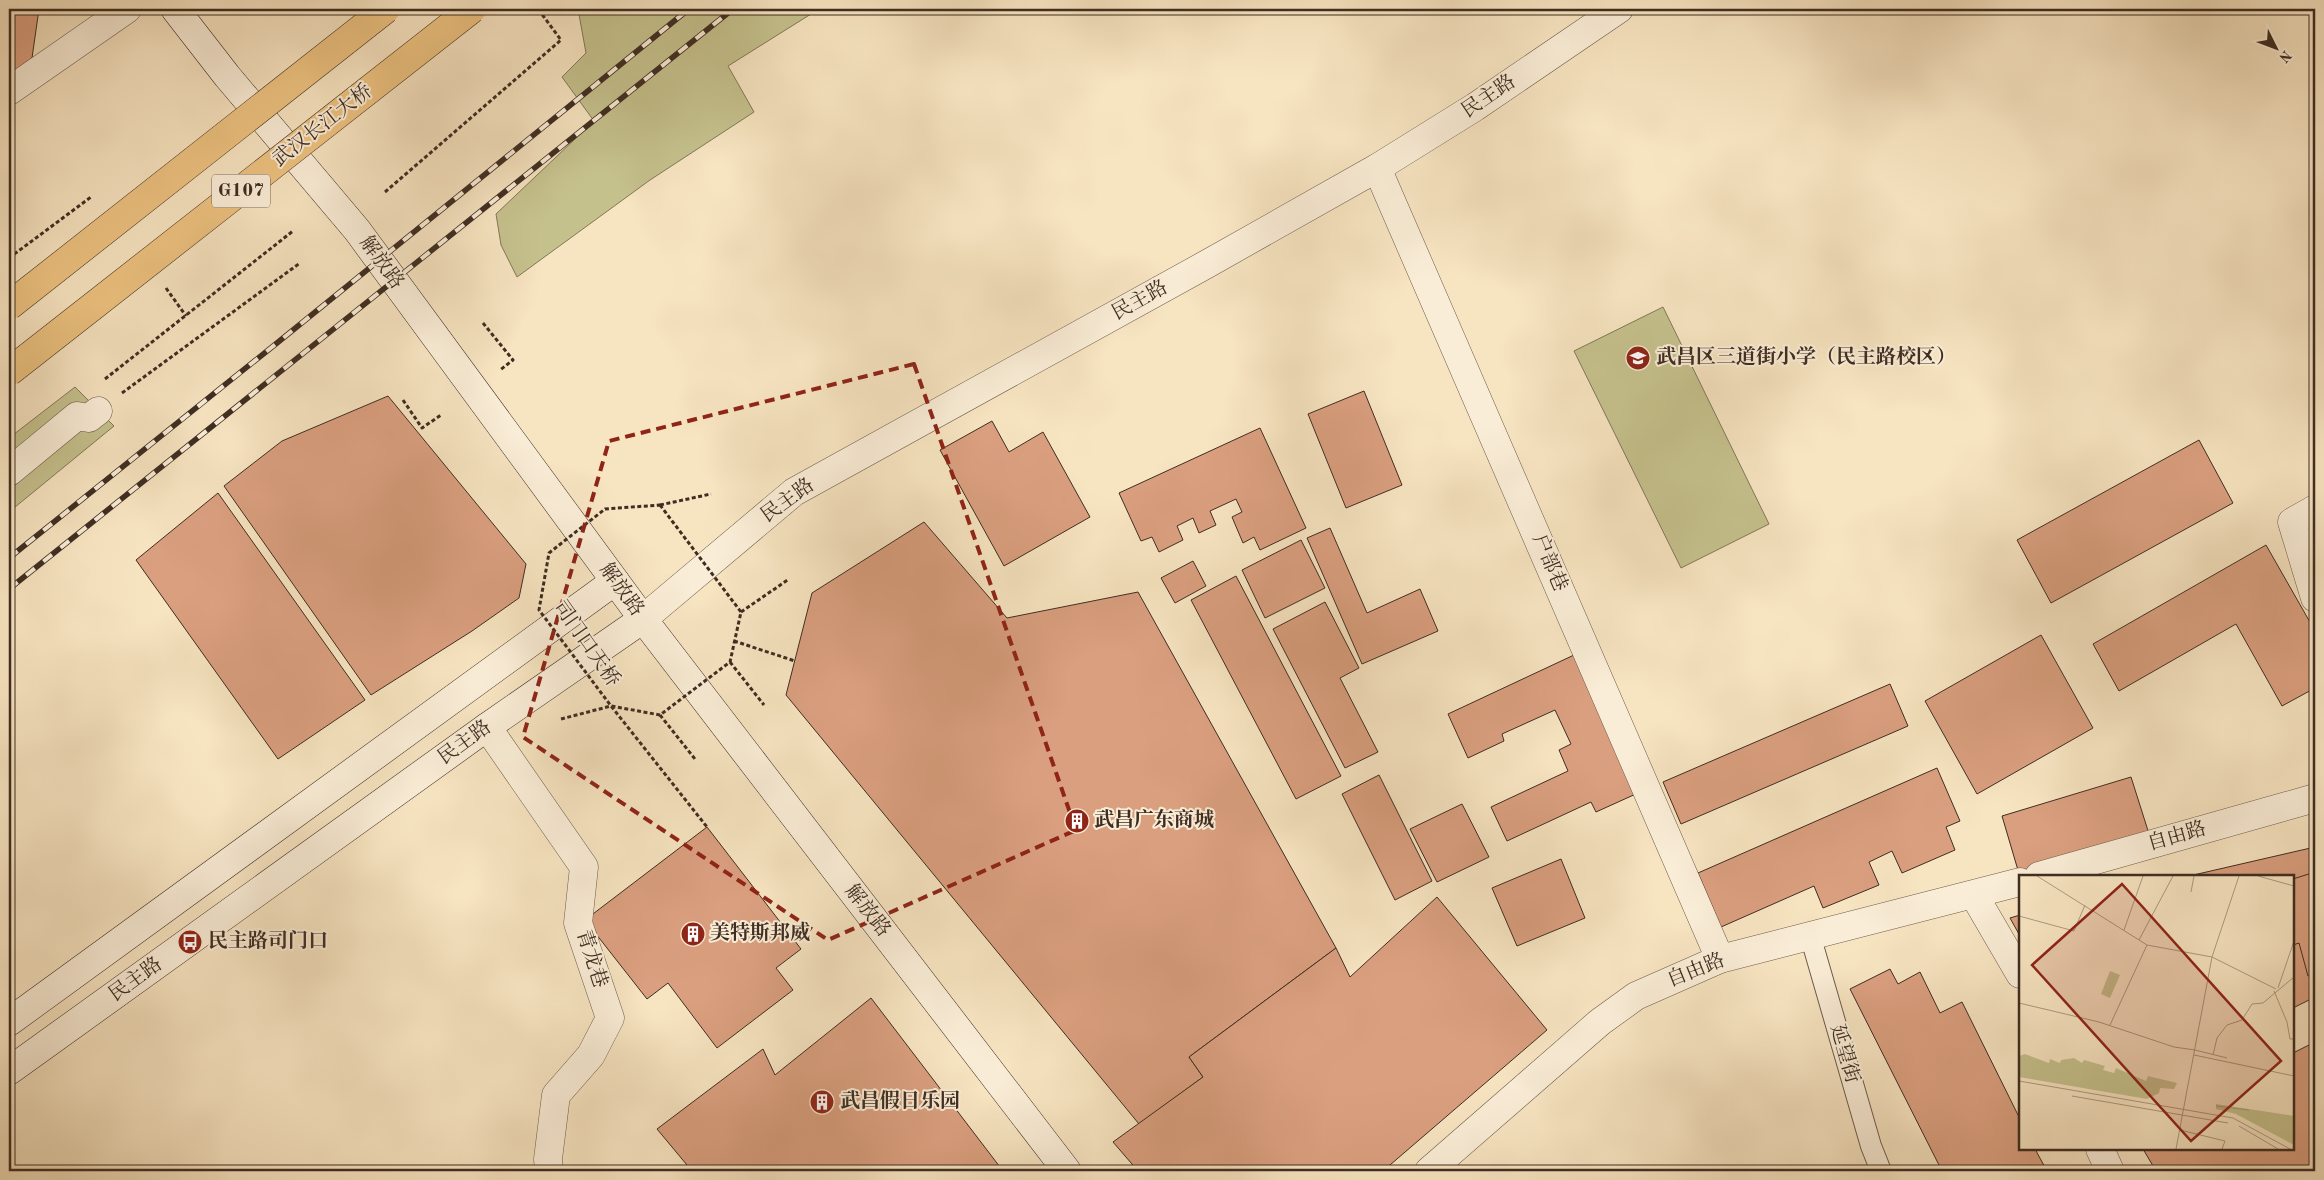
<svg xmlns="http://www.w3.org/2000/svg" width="2324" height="1180" viewBox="0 0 2324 1180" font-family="'Old Standard TT','Noto Serif SC',serif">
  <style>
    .green { fill: #c5c18d; stroke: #827758 }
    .building { fill: #da9f7f; stroke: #3f2d22 }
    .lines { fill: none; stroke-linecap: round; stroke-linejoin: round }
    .lane-casing { stroke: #6d5b4a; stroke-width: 22 }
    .street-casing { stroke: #6d5b4a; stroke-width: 29 }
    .secondary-casing { stroke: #3f2d22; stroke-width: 29 }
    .path { stroke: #3f2d22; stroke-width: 3; stroke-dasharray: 4 2.5; stroke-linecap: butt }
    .lane { stroke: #faedd7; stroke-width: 20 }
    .street { stroke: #faedd7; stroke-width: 28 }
    .secondary { stroke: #faedd7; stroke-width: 28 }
    .rail-casing { stroke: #3f2d22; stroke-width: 5.5 }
    .rail { stroke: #faedd7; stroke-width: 4; stroke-dasharray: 11; stroke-linecap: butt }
    .highway-bridge-casing { stroke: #3f2d22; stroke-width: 29; stroke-linecap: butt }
    .path-bridge { stroke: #3f2d22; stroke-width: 3; stroke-dasharray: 4 2.5; stroke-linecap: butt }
    .highway-bridge { stroke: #ecc280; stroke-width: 28 }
    .marked { fill: none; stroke: #8f2418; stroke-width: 4; stroke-dasharray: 10 6; stroke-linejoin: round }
    .labels { text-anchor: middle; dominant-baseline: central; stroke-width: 4; stroke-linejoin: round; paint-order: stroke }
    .shield { fill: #faedd7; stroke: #776758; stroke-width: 1 }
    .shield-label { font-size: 19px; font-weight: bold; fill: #3f2d22 }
    .street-label { font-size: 20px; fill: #3f2d22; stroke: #faedd7 }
    .poi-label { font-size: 20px; font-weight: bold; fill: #3f2d22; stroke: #faedd7; text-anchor: start }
    .inset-road { fill: none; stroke: #ad9b81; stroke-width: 1 }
    .view { fill: #8f2418; fill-opacity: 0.15; stroke: #8f2418; stroke-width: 2.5 }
    .inset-edge { fill: none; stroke: #3f2d22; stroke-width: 2.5 }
  </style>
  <rect width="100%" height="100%" fill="#f7e4c1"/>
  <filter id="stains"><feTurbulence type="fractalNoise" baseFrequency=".004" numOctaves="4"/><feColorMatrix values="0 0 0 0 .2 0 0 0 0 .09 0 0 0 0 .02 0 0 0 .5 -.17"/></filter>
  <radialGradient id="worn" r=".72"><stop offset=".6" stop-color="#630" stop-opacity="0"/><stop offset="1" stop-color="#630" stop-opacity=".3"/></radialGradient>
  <g class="green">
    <polygon points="578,9 819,9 728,66 754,112 650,180 517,277 501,245 496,214 594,121 562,77 586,53"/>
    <polygon points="1663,307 1769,524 1681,568 1574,351"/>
    <polygon points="75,387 114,426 9,512 9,438"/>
  </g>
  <g class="building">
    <polygon points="9,9 39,9 32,58 9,75"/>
    <polygon points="1364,391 1402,485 1346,508 1308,414"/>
    <polygon points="388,396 526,564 519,598 472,631 371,695 224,486 282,441"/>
    <polygon points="992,421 1009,452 1043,432 1090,517 1004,566 940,450"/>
    <polygon points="1260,428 1306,528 1260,550 1254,537 1243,543 1232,517 1242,512 1236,499 1210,511 1216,525 1199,533 1193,518 1177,526 1183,540 1159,552 1152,537 1141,541 1119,493"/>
    <polygon points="2199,440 2233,503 2051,603 2017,540"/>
    <polygon points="218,493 365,700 278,759 136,560"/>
    <polygon points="924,522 1007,618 1138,592 1336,948 1189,1057 1203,1077 1139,1124 786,695 812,593"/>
    <polygon points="1330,528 1367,613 1420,589 1438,631 1362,664 1307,538"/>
    <polygon points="1301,540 1325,588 1265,618 1242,570"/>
    <polygon points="2266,545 2315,631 2315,688 2282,706 2236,624 2119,691 2093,644"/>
    <polygon points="1193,561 1206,586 1175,603 1161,578"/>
    <polygon points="1236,576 1341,776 1296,799 1191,600"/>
    <polygon points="1325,602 1359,668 1340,678 1378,752 1345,768 1273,629"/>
    <polygon points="2041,635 2093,728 1977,794 1925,701"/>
    <polygon points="1574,655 1638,793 1596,812 1591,802 1507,841 1491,807 1568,771 1559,750 1571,744 1555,710 1502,734 1504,741 1468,758 1448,714"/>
    <polygon points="1890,684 1908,726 1681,824 1663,782"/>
    <polygon points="1937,768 1960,821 1946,827 1955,850 1902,873 1892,851 1869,862 1879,885 1823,908 1814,886 1721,927 1698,873"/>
    <polygon points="1379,775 1432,881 1395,900 1342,794"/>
    <polygon points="2131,777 2150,837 2020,877 2002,816"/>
    <polygon points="1462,804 1489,857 1437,882 1410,829"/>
    <polygon points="707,827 801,949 776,968 793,990 717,1048 668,983 647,999 585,920"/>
    <polygon points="2315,847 2315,997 2293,1008 2293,876 2189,876"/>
    <polygon points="1561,859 1585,918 1517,946 1492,888"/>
    <polygon points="2315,872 2315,973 2308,976 2299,943 2293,945 2293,879"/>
    <polygon points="1437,897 1547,1030 1383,1171 1138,1171 1113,1142 1203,1077 1189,1057 1336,948 1350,977"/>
    <polygon points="2020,915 2020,936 2010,918"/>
    <polygon points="1890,969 1898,984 1920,972 1940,1013 1962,1002 2020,1119 2020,1149 2035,1149 2047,1171 1942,1171 1850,989"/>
    <polygon points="871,998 1003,1171 692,1171 657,1129 763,1049 775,1075"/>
    <polygon points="2315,1042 2315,1171 2156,1171 2143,1149 2293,1149 2293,1053"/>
  </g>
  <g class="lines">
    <defs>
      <polyline id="lane" points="1810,935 1871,1146 1881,1171"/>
      <g id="street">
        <polyline points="9,91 127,9"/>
        <polyline points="1377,168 1720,959"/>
        <polyline points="9,472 77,416 89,418 98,411"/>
        <polyline points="2315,509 2292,522 2315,598"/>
        <polyline points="643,619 794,492 1207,264 1377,168 1475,107 1619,9"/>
        <polyline points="487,727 584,867 578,923 610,1018 591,1055 556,1095 548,1159 549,1171"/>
        <polyline points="2039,876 2315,798"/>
        <polyline points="1974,895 2020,974"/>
        <polyline points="2100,1149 2110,1171"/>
        <polyline points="1429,1171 1600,1022 1636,996 1720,959 2020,882"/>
      </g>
      <g id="secondary">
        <polyline points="175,9 227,76 357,230 643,619 1067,1171"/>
        <polyline points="9,1022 615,581"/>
        <polyline points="9,1071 487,727 643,619"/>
      </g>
    </defs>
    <use href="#lane" class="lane-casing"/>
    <use href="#street" class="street-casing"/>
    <use href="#secondary" class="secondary-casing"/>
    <g class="path">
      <polyline points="385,192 561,40 538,9"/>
      <polyline points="9,258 91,197"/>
      <polyline points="166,288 186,316"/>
      <polyline points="483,323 513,360 500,370"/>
      <polyline points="105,379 293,231"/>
      <polyline points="122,393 300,263"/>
      <polyline points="403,400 422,428 441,415"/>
      <polyline points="660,505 711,494"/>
      <polyline points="741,612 789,579"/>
      <polyline points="734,641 795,661"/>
      <polyline points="730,662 764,705"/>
      <polyline points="660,715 695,759"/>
      <polyline points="561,719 611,706 707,827"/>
    </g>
    <use href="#lane" class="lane"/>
    <use href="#street" class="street"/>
    <use href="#secondary" class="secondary"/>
    <defs>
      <g id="rail">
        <polyline points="9,558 277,343 689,9"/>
        <polyline points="9,589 733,9"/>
      </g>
    </defs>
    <use href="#rail" class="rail-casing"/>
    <use href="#rail" class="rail"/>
    <defs>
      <g id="highway-bridge">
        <polyline points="9,306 386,9"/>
        <polyline points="9,372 472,9"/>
      </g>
    </defs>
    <use href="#highway-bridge" class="highway-bridge-casing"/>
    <polygon class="path-bridge" points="660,505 741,612 730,662 660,715 611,706 539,610 549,553 605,509"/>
    <use href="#highway-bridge" class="highway-bridge"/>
  </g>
  <path class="marked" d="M914,364L1076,830L828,940L523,737L609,441Z"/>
  <defs>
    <symbol id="school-disc" viewBox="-11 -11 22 22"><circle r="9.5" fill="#8f2418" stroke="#faedd7"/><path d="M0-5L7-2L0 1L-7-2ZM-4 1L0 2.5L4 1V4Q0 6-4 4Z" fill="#fff"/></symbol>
    <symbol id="building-disc" viewBox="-11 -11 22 22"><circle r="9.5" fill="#8f2418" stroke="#faedd7"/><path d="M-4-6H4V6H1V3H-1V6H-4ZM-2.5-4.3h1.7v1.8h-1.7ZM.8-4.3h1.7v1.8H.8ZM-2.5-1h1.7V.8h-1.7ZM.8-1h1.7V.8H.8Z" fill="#fff"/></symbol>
    <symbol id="bus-disc" viewBox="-11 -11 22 22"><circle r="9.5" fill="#8f2418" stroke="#faedd7"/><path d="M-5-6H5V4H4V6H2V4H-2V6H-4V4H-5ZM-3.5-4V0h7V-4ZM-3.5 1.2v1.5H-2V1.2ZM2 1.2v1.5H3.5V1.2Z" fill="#fff"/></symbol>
  </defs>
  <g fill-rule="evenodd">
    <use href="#school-disc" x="1624" y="344" width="28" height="28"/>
    <use href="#building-disc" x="1063" y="807" width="28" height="28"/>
    <use href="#building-disc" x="679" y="920" width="28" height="28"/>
    <use href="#bus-disc" x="176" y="928" width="28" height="28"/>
    <use href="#building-disc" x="808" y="1088" width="28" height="28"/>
  </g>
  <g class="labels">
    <rect class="shield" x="212" y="174.5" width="58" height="33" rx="4"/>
    <g class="shield-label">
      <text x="241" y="191">G107</text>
    </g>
    <g class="street-label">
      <text transform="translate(1489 97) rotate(-34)">民主路</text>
      <text transform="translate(323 126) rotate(-38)">武汉长江大桥</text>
      <text transform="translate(381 263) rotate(54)">解放路</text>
      <text transform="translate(1140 301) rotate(-29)">民主路</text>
      <text transform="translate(788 501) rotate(-36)">民主路</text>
      <text transform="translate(1549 563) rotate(67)">户部巷</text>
      <text transform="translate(621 590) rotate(54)">解放路</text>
      <text transform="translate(586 644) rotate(55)">司门口天桥</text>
      <text transform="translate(465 743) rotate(-36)">民主路</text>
      <text transform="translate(2177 837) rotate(-16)">自由路</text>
      <text transform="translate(867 911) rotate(52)">解放路</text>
      <text transform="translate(591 959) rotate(72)">青龙巷</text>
      <text transform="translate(1696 971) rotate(-22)">自由路</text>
      <text transform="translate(136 980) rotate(-36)">民主路</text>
      <text transform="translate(1844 1054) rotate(74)">延望街</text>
    </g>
    <g class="poi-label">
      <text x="1656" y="358">武昌区三道街小学（民主路校区）</text>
      <text x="1094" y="821">武昌广东商城</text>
      <text x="710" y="934">美特斯邦威</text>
      <text x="208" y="942">民主路司门口</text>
      <text x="840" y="1102">武昌假日乐园</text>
    </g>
  </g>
  <g transform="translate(2019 875)">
    <rect width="275" height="275" fill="#f7e4c1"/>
    <path d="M91,96L101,100L91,123L82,119ZM6,179L30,188L31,184L41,188L42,185L55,183L63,188L65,185L86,191L84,195L95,198L97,193L127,206L129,201L158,208L155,214L141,213L140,218L128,224L0,202V181ZM197,229L275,241V270L217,239L197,234Z" fill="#c5c18d"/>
    <path class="inset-road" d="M18,1L128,70L193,82L257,114M239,1L275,11M172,17L175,1M0,41L55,56L66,30M105,55L124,1M120,65L154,1M259,113L275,66M255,116L268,147L271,164H275M0,128L80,147L155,172L176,175M91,150L128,70M176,175L208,183M175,180L275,201M194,180L198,163L208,150L223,145L233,129L244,128L275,102M0,206L214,243L271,274M53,221L209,248M197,231L230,235M220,251L259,274M161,255L206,266L203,274M157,274L193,82L220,1"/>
    <path class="view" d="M103,9L262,186L172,266L13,90Z"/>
    <rect width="275" height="275" class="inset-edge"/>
  </g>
  <rect width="2324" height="1180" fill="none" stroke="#f7e4c1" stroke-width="30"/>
  <rect x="10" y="10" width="2304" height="1160" fill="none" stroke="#3f2d22" stroke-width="2.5"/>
  <rect x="15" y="15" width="2294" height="1150" fill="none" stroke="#3f2d22"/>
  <g transform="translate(2276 48) rotate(132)" stroke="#faedd7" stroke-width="4" paint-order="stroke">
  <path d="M0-4L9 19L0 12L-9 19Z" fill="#3f2d22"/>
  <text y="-8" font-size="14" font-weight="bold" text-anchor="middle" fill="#3f2d22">N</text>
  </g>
  <rect width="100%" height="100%" filter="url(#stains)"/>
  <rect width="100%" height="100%" fill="url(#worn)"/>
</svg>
